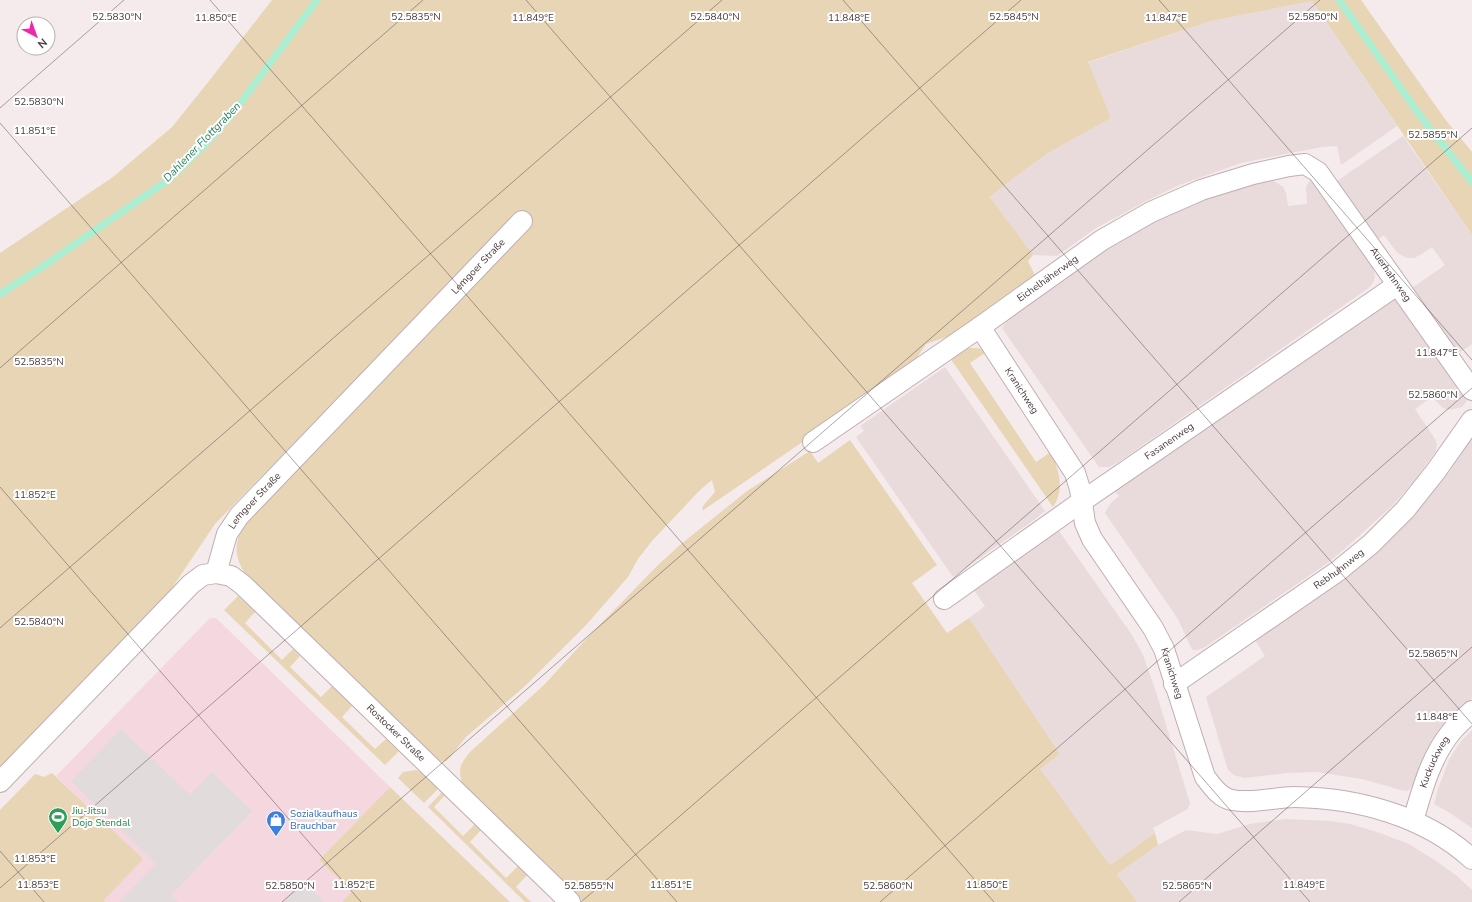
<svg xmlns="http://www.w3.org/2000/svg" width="1472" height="902" viewBox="0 0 1472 902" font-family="'Nunito Sans',sans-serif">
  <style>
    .residential { fill: #e9dadc }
    .commercial { fill: #f5d8df }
    .green { fill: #e7d5b6 }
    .parking { fill: #e1dbdc }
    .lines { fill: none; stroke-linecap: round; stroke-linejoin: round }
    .stream { stroke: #abeed2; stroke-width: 7 }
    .minor-casing { stroke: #c0aeb1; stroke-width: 22 }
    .minor { stroke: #fff; stroke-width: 20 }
    .ticks { fill: none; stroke: #49393c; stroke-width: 1; stroke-opacity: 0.45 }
    .labels { text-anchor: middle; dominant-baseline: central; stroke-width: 4; stroke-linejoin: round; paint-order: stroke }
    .street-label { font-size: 10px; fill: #49393c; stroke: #fff }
    .leisure-label { font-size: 10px; fill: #27864d; stroke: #fff; text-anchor: start }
    .shop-label { font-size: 10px; fill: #366cbe; stroke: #fff; text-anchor: start }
    .water-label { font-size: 11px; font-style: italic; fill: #2a825f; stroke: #fff }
    .ticks-label { font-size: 10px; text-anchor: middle; fill: #49393c; stroke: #fff; stroke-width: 4; stroke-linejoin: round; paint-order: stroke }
  </style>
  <rect width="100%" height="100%" fill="#f5ebec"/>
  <g class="residential">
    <polygon points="1312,1 1397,126 1341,165 1337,146 1322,147 1280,155 1241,163 1179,185 1150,199 1096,228 1057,256 1033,255 990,197 1019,174 1048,153 1111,118 1087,63 1211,21"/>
    <polygon points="1403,136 1472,235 1472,344 1457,354 1412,288 1445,265 1432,247 1420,255 1414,258 1407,258 1399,254 1395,250 1384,235 1378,239 1337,181"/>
    <polygon points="1311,178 1372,264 1375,276 1374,281 1370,287 1120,461 1109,467 1099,467 1002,328 1011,315 1092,258 1145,225 1205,198 1269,179 1277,183 1283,187 1286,193 1288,206 1307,204 1306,187"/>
    <polygon points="1395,296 1467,401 1462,407 1449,410 1443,408 1432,397 1415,409 1435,439 1437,444 1436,451 1415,480 1393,505 1349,545 1329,562 1205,647 1198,650 1192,650 1178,619 1105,513 1110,504 1119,496 1115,491"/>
    <polygon points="945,367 1045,511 1034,520 953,577 856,437 864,431 860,426"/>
    <polygon points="1472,437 1472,698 1432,740 1414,784 1408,791 1401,790 1362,779 1317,772 1287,773 1244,778 1234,775 1228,770 1206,697 1265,656 1255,640 1417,510 1450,471"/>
    <polygon points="1059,531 1132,635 1143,655 1155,689 1190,803 1188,809 1153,828 1155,833 1110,865 1039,769 1060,754 969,618 985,606 974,590"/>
    <polygon points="1472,730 1472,828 1450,813 1434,804 1438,789 1449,760 1461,741"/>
    <polygon points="1285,819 1331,821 1350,824 1380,833 1409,844 1436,861 1457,876 1472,890 1472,902 1137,902 1117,874 1158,845 1186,830 1217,834 1250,824"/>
  </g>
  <polygon class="commercial" points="210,618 216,618 390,787 319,860 352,891 342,902 106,902 104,900 142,859 56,776"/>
  <g class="green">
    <path d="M272,0H1361L1445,119L1472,152V235L1312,1L1211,21L1088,62L1111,118L1048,153L1019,174L990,197L1033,255L1028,261L1036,277L973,322L949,336L926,344L910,368L702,511L703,506L715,492L712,480L700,490L652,541L638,559L628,577L587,624L525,686L466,737L450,757L446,761H438L246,575C233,555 234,541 246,521L531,226L518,213L215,524L168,594L0,768V253L113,177L172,127L209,81Z"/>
    <path d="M970,348C976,348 981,347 985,353L970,363L1036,462L1051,452C1059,471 1065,489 1053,507L950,358L963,349Z"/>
    <path d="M850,440L937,565L912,583L947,633L969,618L1060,754L1040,769L1110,865L1155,833L1158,845L1117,874L1137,902H584L462,783C458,767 460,765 470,752L543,686L587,638L657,566L681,544L747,491L810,451L818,463Z"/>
    <polygon points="238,596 255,612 245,623 282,660 293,649 300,656 290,667 321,697 332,686 352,706 342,717 375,749 386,739 399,751 385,765 224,610"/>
    <polygon points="416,770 423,773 438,789 424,803 398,778 403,772"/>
    <polygon points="52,773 143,859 104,900 106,902 0,902 0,810 35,774 44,777"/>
    <polygon points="390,787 510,902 342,902 352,891 319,860"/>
    <polygon points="442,792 445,795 434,807 463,836 475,824 481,830 470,842 506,878 518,866 527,875 516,887 531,902 525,902 428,807"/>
  </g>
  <g class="parking">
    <polygon points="121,729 190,795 212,772 252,811 171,895 178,902 119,902 156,864 71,781"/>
    <polygon points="302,881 324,902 282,902"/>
  </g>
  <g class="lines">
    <g class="stream">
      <polyline points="1339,0 1421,117 1472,182"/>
      <polyline points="0,294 42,267 168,180 205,145 233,113 317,0"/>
    </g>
    <defs>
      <g id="minor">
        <path id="s1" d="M980,327L1075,473L1080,489L1085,523L1092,539L1153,628L1164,649L1205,777C1212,786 1220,798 1232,800C1254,804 1274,797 1295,797C1358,798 1425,816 1472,859"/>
        <path id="s2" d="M813,442L980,327L1102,240L1151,212L1201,190L1253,174L1289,166L1305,164L1318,172L1472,390"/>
        <path id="s3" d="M216,573L231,576L243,585L570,902"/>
        <path id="s4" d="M944,599L1081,502L1397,285"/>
        <path id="s5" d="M1174,684L1338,571L1371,544L1405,510L1436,471L1472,420"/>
        <path id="s6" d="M0,782L191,584L203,575L216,573L227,534L239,516L522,221"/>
        <path id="s7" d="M1413,821C1422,790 1431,756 1452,731C1458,724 1466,717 1472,711"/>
      </g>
    </defs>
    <use href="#minor" class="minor-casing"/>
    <use href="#minor" class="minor"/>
  </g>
  <path class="ticks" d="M210,0L994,902M526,0L1310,902M843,0L1472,724M1159,0L1472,360M0,108L124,0M0,123L677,902M0,368L423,0M0,487L361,902M0,628L722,0M0,851L44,902M0,888L1021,0M282,902L1320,0M581,902L1472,128M880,902L1472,388M1179,902L1472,647"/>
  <defs>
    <symbol id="stadium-pin" viewBox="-11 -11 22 30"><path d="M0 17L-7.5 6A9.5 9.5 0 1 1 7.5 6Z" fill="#2e9e5b" stroke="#fff"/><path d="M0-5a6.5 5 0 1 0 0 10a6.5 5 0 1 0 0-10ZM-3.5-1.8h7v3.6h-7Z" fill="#fff"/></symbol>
    <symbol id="shop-pin" viewBox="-11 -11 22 30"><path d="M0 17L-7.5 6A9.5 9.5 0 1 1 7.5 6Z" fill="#3f7fe0" stroke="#fff"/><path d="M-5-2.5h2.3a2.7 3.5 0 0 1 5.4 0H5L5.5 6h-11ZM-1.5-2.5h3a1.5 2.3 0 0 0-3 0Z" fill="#fff"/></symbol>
  </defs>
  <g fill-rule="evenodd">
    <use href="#stadium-pin" x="47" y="806" width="22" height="30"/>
    <use href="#shop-pin" x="265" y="809" width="22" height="30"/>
  </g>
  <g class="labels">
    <g class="street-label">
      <text stroke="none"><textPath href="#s6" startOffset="711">Lemgoer Straße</textPath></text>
      <text stroke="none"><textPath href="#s2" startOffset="712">Auerhahnweg</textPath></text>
      <text stroke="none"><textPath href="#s2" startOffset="286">Eichelhäherweg</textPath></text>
      <text stroke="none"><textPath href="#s1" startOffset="76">Kranichweg</textPath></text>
      <text stroke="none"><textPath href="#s4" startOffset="275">Fasanenweg</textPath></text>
      <text stroke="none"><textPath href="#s6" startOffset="387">Lemgoer Straße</textPath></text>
      <text stroke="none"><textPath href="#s5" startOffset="201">Rebhuhnweg</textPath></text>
      <text stroke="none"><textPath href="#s1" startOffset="400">Kranichweg</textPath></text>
      <text stroke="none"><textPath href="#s3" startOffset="243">Rostocker Straße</textPath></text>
      <text stroke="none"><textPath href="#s7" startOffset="63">Kuckuckweg</textPath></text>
    </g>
    <g class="leisure-label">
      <text x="72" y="811">Jiu-Jitsu<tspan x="72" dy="12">Dojo Stendal</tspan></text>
    </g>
    <g class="shop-label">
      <text x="290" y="814">Sozialkaufhaus<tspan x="290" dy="12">Brauchbar</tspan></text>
    </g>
    <g class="water-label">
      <text transform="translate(202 142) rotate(-46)">Dahlener Flottgraben</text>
    </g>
  </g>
  <g class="ticks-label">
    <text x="117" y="20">52.5830°N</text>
    <text x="416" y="20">52.5835°N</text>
    <text x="715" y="20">52.5840°N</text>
    <text x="1014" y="20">52.5845°N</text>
    <text x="1313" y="20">52.5850°N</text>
    <text x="216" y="21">11.850°E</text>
    <text x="533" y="21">11.849°E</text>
    <text x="849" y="21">11.848°E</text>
    <text x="1166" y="21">11.847°E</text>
    <text x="39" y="105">52.5830°N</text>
    <text x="35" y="134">11.851°E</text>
    <text x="1433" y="138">52.5855°N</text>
    <text x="1437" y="356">11.847°E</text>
    <text x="39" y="365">52.5835°N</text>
    <text x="1433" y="398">52.5860°N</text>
    <text x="35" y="498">11.852°E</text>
    <text x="39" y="625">52.5840°N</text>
    <text x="1433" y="657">52.5865°N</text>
    <text x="1437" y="720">11.848°E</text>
    <text x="35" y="862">11.853°E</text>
    <text x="38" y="888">11.853°E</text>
    <text x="354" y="888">11.852°E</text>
    <text x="671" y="888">11.851°E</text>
    <text x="987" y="888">11.850°E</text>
    <text x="1304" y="888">11.849°E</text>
    <text x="290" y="889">52.5850°N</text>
    <text x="589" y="889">52.5855°N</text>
    <text x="888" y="889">52.5860°N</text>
    <text x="1187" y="889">52.5865°N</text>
  </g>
  <g transform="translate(36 36) rotate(139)"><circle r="19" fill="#ffffff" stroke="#b6b0b1"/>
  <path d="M0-3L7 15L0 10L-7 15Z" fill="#f126ae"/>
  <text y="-6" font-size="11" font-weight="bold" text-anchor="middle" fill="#49393c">N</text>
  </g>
</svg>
